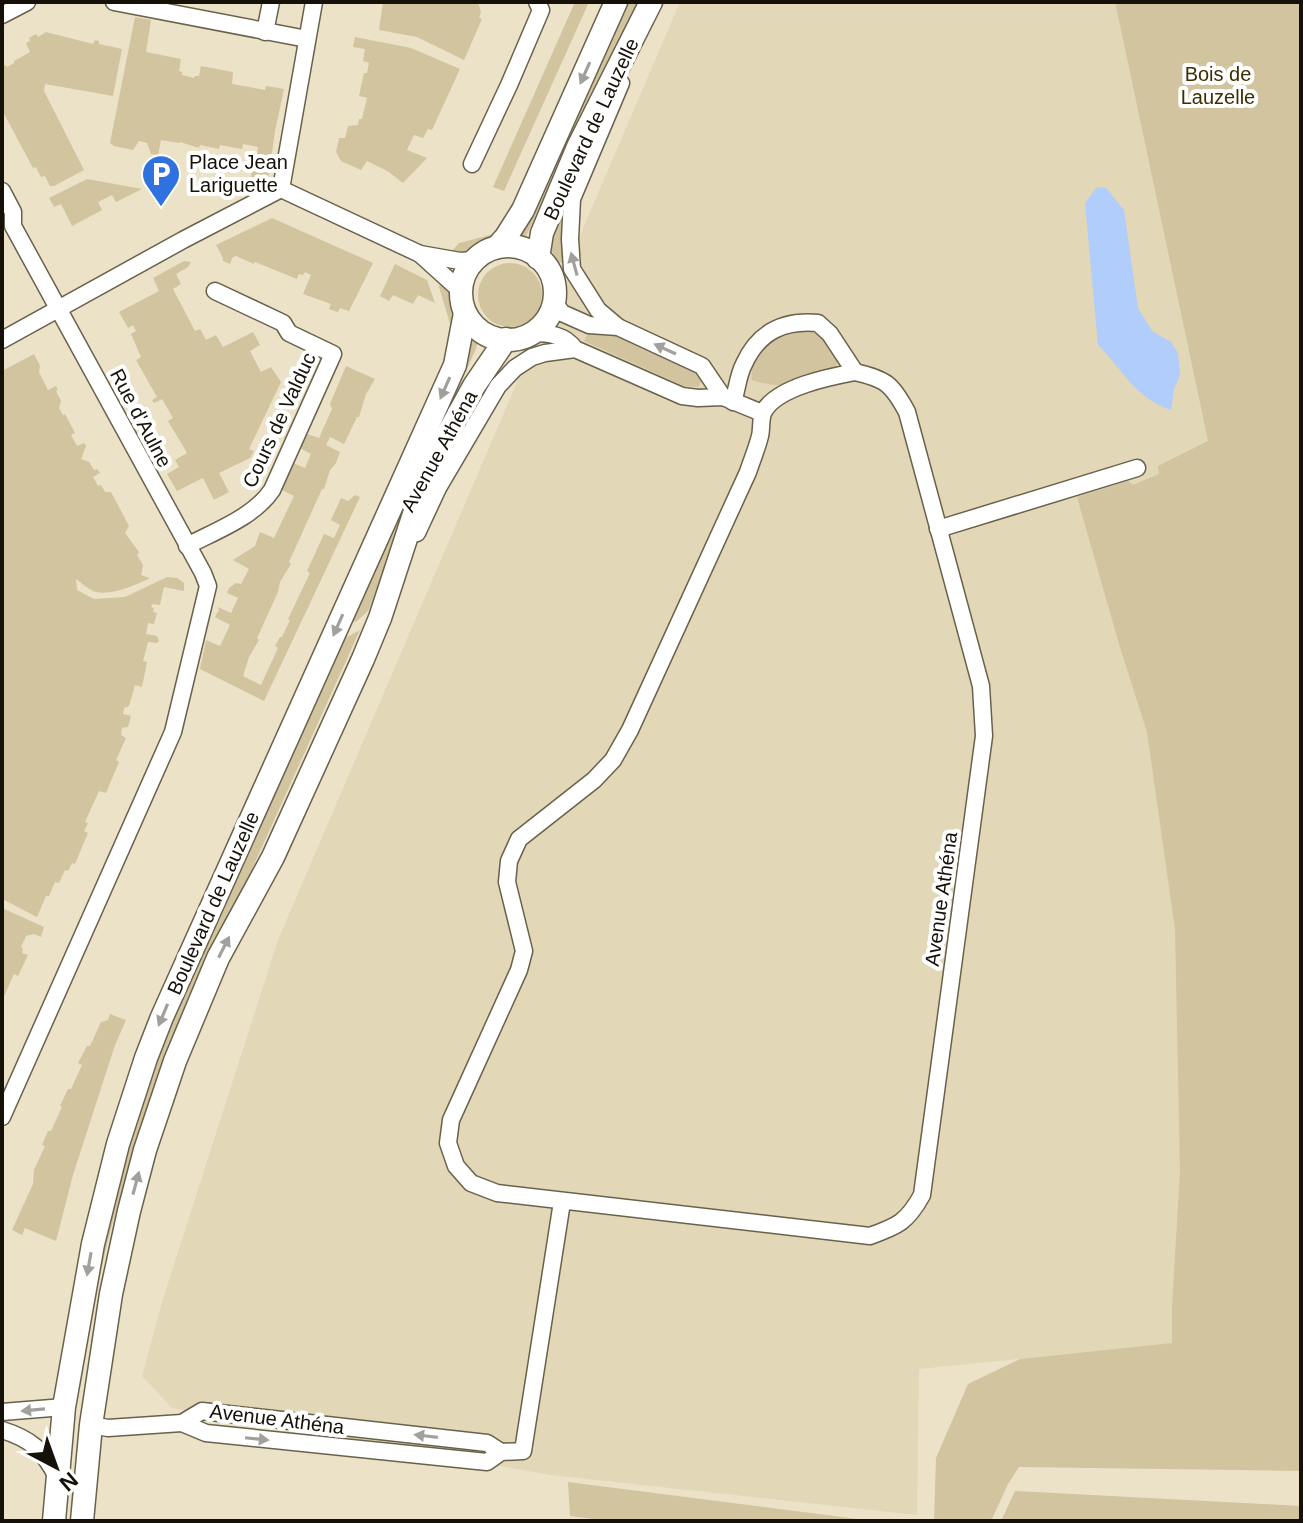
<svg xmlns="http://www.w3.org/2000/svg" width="1303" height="1523" viewBox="0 0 1303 1523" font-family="Helvetica,sans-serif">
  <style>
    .built { fill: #e2d7b6 }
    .green { fill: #d1c49f }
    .water { fill: #b0cdfc }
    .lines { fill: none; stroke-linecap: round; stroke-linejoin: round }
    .minor-casing { stroke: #69614b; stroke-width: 19 }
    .secondary-casing { stroke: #69614b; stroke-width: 25 }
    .minor { stroke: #fff; stroke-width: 16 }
    .secondary { stroke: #fff; stroke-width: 22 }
    .oneway { fill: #a1a09d }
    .labels { text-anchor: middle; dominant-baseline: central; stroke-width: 8; stroke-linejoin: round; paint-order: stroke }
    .park-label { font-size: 20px; fill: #3c2e01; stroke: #fff }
    .street-label { font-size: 20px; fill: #151109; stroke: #fff }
    .poi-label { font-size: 20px; fill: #151109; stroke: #fff; text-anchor: start }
  </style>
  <rect width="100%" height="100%" fill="#ebe2c8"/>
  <polygon class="built" points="680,2 1115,2 1216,479 1301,1296 1286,1332 919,1369 917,1515 551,1475 172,1408 142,1376 163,1299 278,940"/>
  <g class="green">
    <polygon points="383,2 478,2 481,12 479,18 482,19 464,60 417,37 379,30"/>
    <polygon points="575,2 589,2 504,191 493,187"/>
    <polygon points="623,2 643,2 575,129 524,241 516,239"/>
    <polygon points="1115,2 1301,2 1301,1471 1019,1467 1008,1484 991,1521 934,1521 936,1458 968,1384 1020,1359 1172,1343 1172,1307 1180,1171 1175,929 1147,732 1119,644 1077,497 1128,481 1133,485 1159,474 1158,466 1208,441"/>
    <polygon points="135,17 151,20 146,52 181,59 179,71 182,72 182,75 194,78 195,76 199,76 201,66 233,72 232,84 265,90 266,86 284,89 275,131 269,175 260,180 251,177 253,167 257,167 259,156 257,155 258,147 243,144 242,149 220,145 219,149 200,145 199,148 180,142 179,143 161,140 158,155 151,154 147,143 139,141 133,150 114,146 110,143"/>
    <polygon points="46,32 93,44 95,40 99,41 99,44 122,49 113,96 45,84 44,91 84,170 54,186 50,186 45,176 41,177 36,167 33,168 2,110 2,67 5,65 7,67 14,63 14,61 30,52 26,43 30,41 29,38 36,34 38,37"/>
    <polygon points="355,37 411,48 460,69 432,130 428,129 423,138 414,135 407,150 427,158 403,183 389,172 367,161 361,170 341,161 336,152 339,138 345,138 348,126 358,125 359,119 362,119 367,98 359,96 364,73 367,73 369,63 363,61 365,49 353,47"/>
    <polygon points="87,179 142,189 116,202 112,195 98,202 102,210 72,226 61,204 54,207 49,198"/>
    <polygon points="552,215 566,219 567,262 557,263 550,246"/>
    <polygon points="272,218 373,263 349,311 340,308 338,312 329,309 331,304 303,294 311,275 305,272 303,275 299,274 297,279 255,262 254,264 236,256 233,257 230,264 223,261 223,258 216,245"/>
    <path d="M498,233C487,249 471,253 452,251L459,243Z"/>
    <polygon points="184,261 191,262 188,267 176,274 181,284 173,289 195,331 200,329 206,340 216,335 223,347 253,332 260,345 250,351 261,372 271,367 281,382 249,449 254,451 250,458 219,473 229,492 214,500 203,478 177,491 167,474 179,467 175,460 187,453 168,421 173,418 162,399 154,403 152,400 157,397 136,360 141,357 131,334 136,331 133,325 128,328 119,312 159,291 153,278"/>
    <circle cx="510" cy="295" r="32"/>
    <polygon points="395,264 427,280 435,303 418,295 413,304 393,295 389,301 380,296"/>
    <path d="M440,282C458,300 458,306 452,330L439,287Z"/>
    <polygon points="590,330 625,337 697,369 703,379 698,387 684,386 584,341"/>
    <path d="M798,330C826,333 828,335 839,361C832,376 795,385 778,385C769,385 760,383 752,380C748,353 775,337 798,330Z"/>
    <polygon points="472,336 478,342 475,351 430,451 400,536 368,611 357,621 345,625"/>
    <path d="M34,354L40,366L39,372L48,390L56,386L58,390L56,391L61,401L59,408L63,415L65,414L75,433L71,435L77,446L84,443L86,446L81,459L89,462L94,470L97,469L100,473L93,477L98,486L101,485L105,492H111L129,526L125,533L139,552L137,555L143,565L141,575L150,578C136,585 109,597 93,591C87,588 82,583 76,579L77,590L94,599L125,597L167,577L177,578L184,583V591L164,587L160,605L152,604L151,607L154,608L153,612L157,613L154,624L148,623L146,634L157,636L159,641L157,643L148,642L143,661L147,662L142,687L135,685L129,706L124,708L123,714L131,716L128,727L122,728L121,735L126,738L116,760L119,762L106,793L99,791L85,822L88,823L84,831L88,833L75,864L72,863L68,871L65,870L59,883L55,882L49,896H46L37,917L2,899V371Z"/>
    <polygon points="346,366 375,379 366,394 359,417 357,417 344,444 330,437 326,445 340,452 336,463 330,470 324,489 322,489 289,562 291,564 280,582 278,592 257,638 259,640 249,657 243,676 261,685 278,648 275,646 280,637 282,637 290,620 288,619 310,573 307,571 324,534 334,538 340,525 331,520 341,498 348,501 355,495 360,497 264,701 200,669 206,640 220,646 230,625 215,617 219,610 218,607 231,613 238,598 227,593 229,588 236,583 241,584 249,569 233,560 255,546 260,532 274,538 294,496 280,489 293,463 305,468 311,454 300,448 307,434 319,438 332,409 330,404"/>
    <path d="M360,630L238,900L124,1185C102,1251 92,1318 80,1387L76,1394L82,1329L133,1110L334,644Z"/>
    <polygon points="2,908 44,927 41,937 34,934 26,936 21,947 23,949 22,953 28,955 18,976 14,974 2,1001"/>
    <polygon points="110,1014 126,1020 115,1045 73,1175 56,1241 25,1228 22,1235 12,1230 33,1184 34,1170 45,1146 42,1145 48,1131 51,1131 62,1107 60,1106 68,1089 71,1089 82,1065 78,1063 87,1046 90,1046 101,1022 108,1020"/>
    <polygon points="568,1482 873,1521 610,1521 570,1516"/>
    <polygon points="1015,1491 1301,1506 1301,1521 1001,1521"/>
  </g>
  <path class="water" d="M1097,187L1106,188L1124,210L1138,308L1152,331L1171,342L1178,353L1180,375L1174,389L1171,410C1135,398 1123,370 1098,345L1085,203Z"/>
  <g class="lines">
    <defs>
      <g id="minor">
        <polyline points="114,2 307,39"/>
        <polyline points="2,15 27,2"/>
        <polyline points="265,32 271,2"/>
        <polyline points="472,164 509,85 541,10 537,2"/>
        <polyline points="281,189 420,254 460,261 474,260"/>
        <polyline points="281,189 314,2"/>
        <polyline points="2,191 13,212 13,226 203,573 208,586 173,732 2,1117"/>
        <polyline points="420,254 461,291"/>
        <polyline points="554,302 562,313 589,325 618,327 702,366 723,397"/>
        <polyline points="618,327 598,310 572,269 570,239 572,199 621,83"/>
        <path d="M533,333C549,333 565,335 575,349L682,396L698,398L723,397L762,413"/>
        <polyline points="2,340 183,240 281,189"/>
        <path d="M855,372C886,379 892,384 907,412L981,686L984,736L922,1195C907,1222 898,1226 870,1236L497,1193L471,1183L456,1166L448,1143L451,1120L519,970L524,951L507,882L509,861L519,839L594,780L613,760L630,730L748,472C752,460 757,448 760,436C762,428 760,418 764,411C778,387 829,377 855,372Z"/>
        <path d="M733,402C737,390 738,375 744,364C759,331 784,320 818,323L830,334L855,372"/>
        <polyline points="938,529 1137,468"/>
        <polyline points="417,533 438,488 498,386 515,368 532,357 545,353 575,349"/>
        <path d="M187,546C215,531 254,517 272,490L333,354L289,333L283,323L215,291"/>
        <polyline points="2,1412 64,1407"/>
        <polyline points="182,1423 206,1433 487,1462 501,1452 523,1451 562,1202"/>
        <polyline points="91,1425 108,1428 182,1423 202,1411 487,1443 501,1452"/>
        <path d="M2,1430C31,1439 43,1450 57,1477"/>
      </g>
      <g id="secondary">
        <circle cx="508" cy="293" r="47"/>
        <polyline points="497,247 506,237 523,210 616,2"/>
        <polyline points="538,258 542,233 578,147 651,2"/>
        <polyline points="54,1521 64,1407 93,1244 118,1144 146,1058 162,1017 455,365 465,313"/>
        <polyline points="82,1521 91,1425 111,1294 129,1211 145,1150 175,1061 218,958 273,857 363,659 380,618 415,511 441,446 474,386 506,339"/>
      </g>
    </defs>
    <use href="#minor" class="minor-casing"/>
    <use href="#secondary" class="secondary-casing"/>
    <use href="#minor" class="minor"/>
    <use href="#secondary" class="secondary"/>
  </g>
  <defs><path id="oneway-solid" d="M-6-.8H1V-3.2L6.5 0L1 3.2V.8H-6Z" transform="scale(2)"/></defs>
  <g class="oneway">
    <use href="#oneway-solid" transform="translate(585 73) rotate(114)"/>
    <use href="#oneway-solid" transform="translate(574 264) rotate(-105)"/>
    <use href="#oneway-solid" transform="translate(665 349) rotate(-155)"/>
    <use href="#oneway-solid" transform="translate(445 388) rotate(114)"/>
    <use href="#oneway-solid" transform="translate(338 625) rotate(114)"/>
    <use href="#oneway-solid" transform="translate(224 947) rotate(-63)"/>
    <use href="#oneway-solid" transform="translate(163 1015) rotate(113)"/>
    <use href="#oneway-solid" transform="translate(136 1183) rotate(-75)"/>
    <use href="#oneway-solid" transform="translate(89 1264) rotate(100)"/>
    <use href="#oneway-solid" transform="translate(33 1410) rotate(175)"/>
    <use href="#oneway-solid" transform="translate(426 1436) rotate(-173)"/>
    <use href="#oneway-solid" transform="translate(257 1439) rotate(6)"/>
  </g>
  <defs>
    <symbol id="parking-pin" viewBox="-11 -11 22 30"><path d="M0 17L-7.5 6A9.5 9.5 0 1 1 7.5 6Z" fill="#2f71de" stroke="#fff"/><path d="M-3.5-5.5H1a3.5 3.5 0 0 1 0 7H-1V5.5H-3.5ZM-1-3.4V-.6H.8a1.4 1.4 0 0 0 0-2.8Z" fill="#fff"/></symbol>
  </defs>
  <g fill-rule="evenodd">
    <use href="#parking-pin" x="139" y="152" width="44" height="60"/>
  </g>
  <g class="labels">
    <g class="park-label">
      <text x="1218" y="74">Bois de<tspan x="1218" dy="23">Lauzelle</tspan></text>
    </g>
    <g class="street-label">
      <text transform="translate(591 129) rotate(-65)">Boulevard de Lauzelle</text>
      <text transform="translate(141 418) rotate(62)">Rue d'Aulne</text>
      <text transform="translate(279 420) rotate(-65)">Cours de Valduc</text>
      <text transform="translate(439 451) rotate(-61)">Avenue Athéna</text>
      <text transform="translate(941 899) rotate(-82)">Avenue Athéna</text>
      <text transform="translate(213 903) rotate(-66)">Boulevard de Lauzelle</text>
      <text transform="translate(277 1419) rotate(7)">Avenue Athéna</text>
    </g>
    <g class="poi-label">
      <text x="189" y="162">Place Jean<tspan x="189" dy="23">Lariguette</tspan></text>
    </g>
  </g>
  <rect width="1303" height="1523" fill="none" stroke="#151109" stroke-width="8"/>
  <g transform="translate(56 1467) rotate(139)" stroke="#ffffff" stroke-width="6" paint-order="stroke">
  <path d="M0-6L14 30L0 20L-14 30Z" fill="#151109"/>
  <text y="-12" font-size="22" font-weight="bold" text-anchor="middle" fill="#151109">N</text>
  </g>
</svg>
